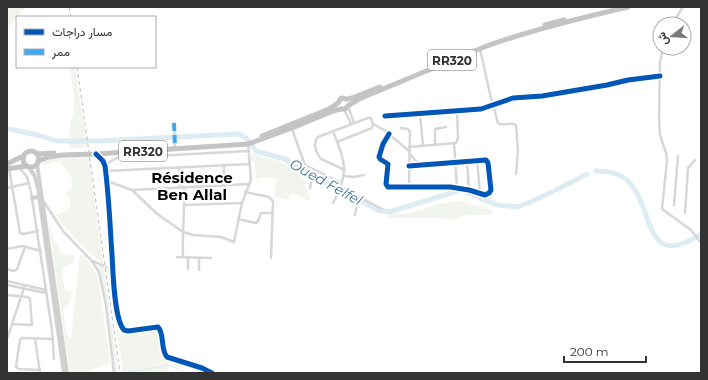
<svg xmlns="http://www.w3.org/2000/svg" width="708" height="380" viewBox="0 0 708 380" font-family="Montserrat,Vazirmatn,sans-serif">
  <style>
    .green { fill: #f1f5ed }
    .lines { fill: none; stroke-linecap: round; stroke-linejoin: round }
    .stream { stroke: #ddebf3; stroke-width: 1 }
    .river { stroke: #ddebf3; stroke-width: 5 }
    .street-tunnel { stroke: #d6d6d6; stroke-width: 2.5; stroke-dasharray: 2.5 1; stroke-linecap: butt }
    .street { stroke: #d7d7d7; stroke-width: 2.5 }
    .secondary { stroke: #d0d0d0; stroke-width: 4 }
    .highway { stroke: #c4c4c4; stroke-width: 5 }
    .rail { stroke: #bebebe; stroke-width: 1; stroke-dasharray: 4 3; stroke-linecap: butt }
    .quiet { stroke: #3fa9f5; stroke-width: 4; stroke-dasharray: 8 4; stroke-linecap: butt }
    .cycleway-casing { stroke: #fff; stroke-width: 8 }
    .cycleway { stroke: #0057b8; stroke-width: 5 }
    .labels { text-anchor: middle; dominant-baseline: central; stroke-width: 4; stroke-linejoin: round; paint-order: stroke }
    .shield { fill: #fff; stroke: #707070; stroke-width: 1 }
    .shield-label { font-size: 12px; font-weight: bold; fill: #333 }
    .water-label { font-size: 14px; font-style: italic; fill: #3f7597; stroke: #fff }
    .quarter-label { font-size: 15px; font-weight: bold; fill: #000; stroke: #fff }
  </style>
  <rect width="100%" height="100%" fill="#fff"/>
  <g class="green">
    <polygon points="7,7 25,8 7,28"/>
    <polygon points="70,67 75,67 87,147 69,148 70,123 74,115 74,100"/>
    <polygon points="251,152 262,157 279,161 297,173 301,171 309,197 308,200 291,193 289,200 274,197 277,178 271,177 264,178 264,177 256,179 255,164 251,159"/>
    <path d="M89,157L103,263C84,249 70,234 56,215L66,211L70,206V199L66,195L65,193L73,186L72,179L60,162L53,161L45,166L42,163C52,156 76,157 89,157Z"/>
    <polygon points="460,201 492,210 493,215 466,215 454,220 439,218 388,218 390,214 410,213 439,204"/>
    <path d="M48,219L53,238L62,254L65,256L74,254L75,257L74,262L63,268L62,274L65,290L70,291C74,298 69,305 63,310L66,330L69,339L71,338L80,253L86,257L97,276L100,290L110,363L90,370L86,373H70Z"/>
    <polygon points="98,266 104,267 118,373 115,373 108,309"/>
    <polygon points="108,269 111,271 120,335 155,328 158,330 164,359 167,360 169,373 123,373"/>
  </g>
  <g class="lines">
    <polyline class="stream" points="127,373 137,370 139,371 168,365 187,373"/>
    <g class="river">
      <polyline points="7,130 10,129 41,136 56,141 94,141"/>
      <polyline points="98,141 238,134 246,138 256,151 285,159 299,169 353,197 378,210 389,212 461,190 497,205 517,207 528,203 552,192"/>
      <path d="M596,171C607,171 620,173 628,181C655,208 643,272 701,234"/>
      <polyline points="556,190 587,174"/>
    </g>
    <polyline class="street-tunnel" points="102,265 109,268"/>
    <g class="street">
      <polyline points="672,24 683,7"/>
      <polyline points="663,48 660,62 659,119 660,135 666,153 667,161 662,209 691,230 701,243"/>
      <path d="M480,49L490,94L498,123C503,127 511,121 516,125L518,150L516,174"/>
      <polyline points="348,106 354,123"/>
      <polyline points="344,109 351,124"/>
      <polyline points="420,114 423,146"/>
      <polyline points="385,116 481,109 513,98 542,96 607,85 628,80 660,76"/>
      <polyline points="174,123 175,147"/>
      <polyline points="373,124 384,130 409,151"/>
      <polyline points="401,128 408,129 410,132 409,187"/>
      <polyline points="292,129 311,182 310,188"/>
      <path d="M333,131C345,162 350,172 333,203"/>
      <polyline points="389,134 383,144 379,157 380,159 388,164 386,184 388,187 450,187 469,190 485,195 489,193 491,190 488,163 486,160 409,166"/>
      <path d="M337,142L372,128L373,124L371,118H368L318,137C312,143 316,153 321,159L345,170"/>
      <polyline points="454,143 457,187"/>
      <polyline points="435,145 435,129 446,127"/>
      <polyline points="409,147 456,143 458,138 457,111"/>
      <polyline points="409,153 415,160 421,165"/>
      <polyline points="477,160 480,193"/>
      <polyline points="467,161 469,190"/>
      <polyline points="224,165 224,185"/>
      <polyline points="305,165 342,183"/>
      <polyline points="105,166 111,161 117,158 249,151"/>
      <polyline points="19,167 27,177 31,192 52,330 54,359"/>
      <polyline points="9,168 20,233 23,234 38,231"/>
      <polyline points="179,168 180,187"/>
      <polyline points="106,171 250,164"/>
      <polyline points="344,176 353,177 364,175"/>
      <polyline points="107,181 132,190 156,213 183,232 193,235 221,237 234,242 242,203 251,180 248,144"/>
      <polyline points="341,187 382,209"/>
      <polyline points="7,188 29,183"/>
      <polyline points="133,190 249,184"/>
      <polyline points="245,192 269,197 273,201 271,258"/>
      <polyline points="338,193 357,204 355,215"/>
      <polyline points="44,202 63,231 91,260 99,272 106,305 114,373"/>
      <polyline points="185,205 242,203"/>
      <polyline points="674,205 678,156"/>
      <polyline points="685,213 688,168 695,160"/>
      <polyline points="238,219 256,223 258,221 261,213 273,213"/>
      <polyline points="7,249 22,246 41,251"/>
      <polyline points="177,257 211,258"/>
      <path d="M183,257C182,234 185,210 184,187"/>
      <polyline points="92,261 102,265"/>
      <polyline points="7,269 14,271 17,269 25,247"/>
      <polyline points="188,269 188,257"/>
      <polyline points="199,270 199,258"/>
      <polyline points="7,281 46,290"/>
      <polyline points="7,285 46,293"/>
      <polyline points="7,295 28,297 30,299 32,325 12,324"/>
      <polyline points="7,339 25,285"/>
      <polyline points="35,339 40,373"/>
      <polyline points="40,370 19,369 16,367 20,340 22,338 53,339"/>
    </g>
    <g class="secondary">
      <path d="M96,154L103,161L105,166C109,196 110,226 112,255C113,271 114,320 124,330L128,331L158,327C165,334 160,349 167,357L202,368L212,373"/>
      <polyline points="37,164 67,373"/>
      <polyline points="29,167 35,177 38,188 64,373"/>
      <polyline points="32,198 39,197"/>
    </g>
    <g class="highway">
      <polyline points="545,25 564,20"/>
      <polyline points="262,136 329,109 338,103 341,98 347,99 352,98 380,87"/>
      <circle cx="31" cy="159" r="8"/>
      <polyline points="37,154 54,153"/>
      <path d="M38,161L49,157L62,155L96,154L248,144L292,128L333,111L341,109H345L349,105L359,99L484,47C531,30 580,18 628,7"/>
      <polyline points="7,164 23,156"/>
      <polyline points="7,169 26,166"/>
    </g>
    <g class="rail">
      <polyline points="69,7 71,17"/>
      <polyline points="77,67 120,373"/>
    </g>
    <polyline class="quiet" points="174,123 175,147"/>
    <defs>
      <g id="cycleway">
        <polyline points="385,116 481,109 513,98 542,96 607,85 628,80 660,76"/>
        <polyline points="389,134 383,144 379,157 380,159 388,164 386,184 388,187 450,187 469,190 485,195 489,193 491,190 488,163 486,160 409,166"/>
        <path d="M96,154L103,161L105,166C109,196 110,226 112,255C113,271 114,320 124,330L128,331L158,327C165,334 160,349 167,357L202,368L212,373"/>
      </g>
    </defs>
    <use href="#cycleway" class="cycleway-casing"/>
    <use href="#cycleway" class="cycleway"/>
  </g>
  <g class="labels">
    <g class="shield">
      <rect x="428" y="50" width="48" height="20" rx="3"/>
      <rect x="119" y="141" width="48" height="20" rx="3"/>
    </g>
    <g class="shield-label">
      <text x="452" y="60">RR320</text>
      <text x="143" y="151">RR320</text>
    </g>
    <g class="water-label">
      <text transform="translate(326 182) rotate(29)">Oued Felfel</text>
    </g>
    <g class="quarter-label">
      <text x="192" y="177">Résidence<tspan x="192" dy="17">Ben Allal</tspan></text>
    </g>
  </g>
  <rect width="708" height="380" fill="none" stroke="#333333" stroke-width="16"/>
  <rect x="16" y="16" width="140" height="52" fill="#ffffff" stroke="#adadad"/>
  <rect x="24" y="29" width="20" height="6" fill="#0057b8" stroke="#adadad"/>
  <text x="52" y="36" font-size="12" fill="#333333">مسار دراجات</text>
  <rect x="24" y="49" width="20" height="6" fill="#3fa9f5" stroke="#adadad"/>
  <text x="52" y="56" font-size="12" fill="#333333">ممر</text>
  <g transform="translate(672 36) rotate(253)"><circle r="19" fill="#ffffff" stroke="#adadad"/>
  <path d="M0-3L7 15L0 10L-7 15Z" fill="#7a7a7a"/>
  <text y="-6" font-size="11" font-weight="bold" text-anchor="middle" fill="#333333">ش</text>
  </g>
  <path d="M564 356v6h82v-6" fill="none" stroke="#333333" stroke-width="2"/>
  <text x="570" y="356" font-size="12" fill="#333333" stroke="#ffffff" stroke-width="3" paint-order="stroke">200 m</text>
</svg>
